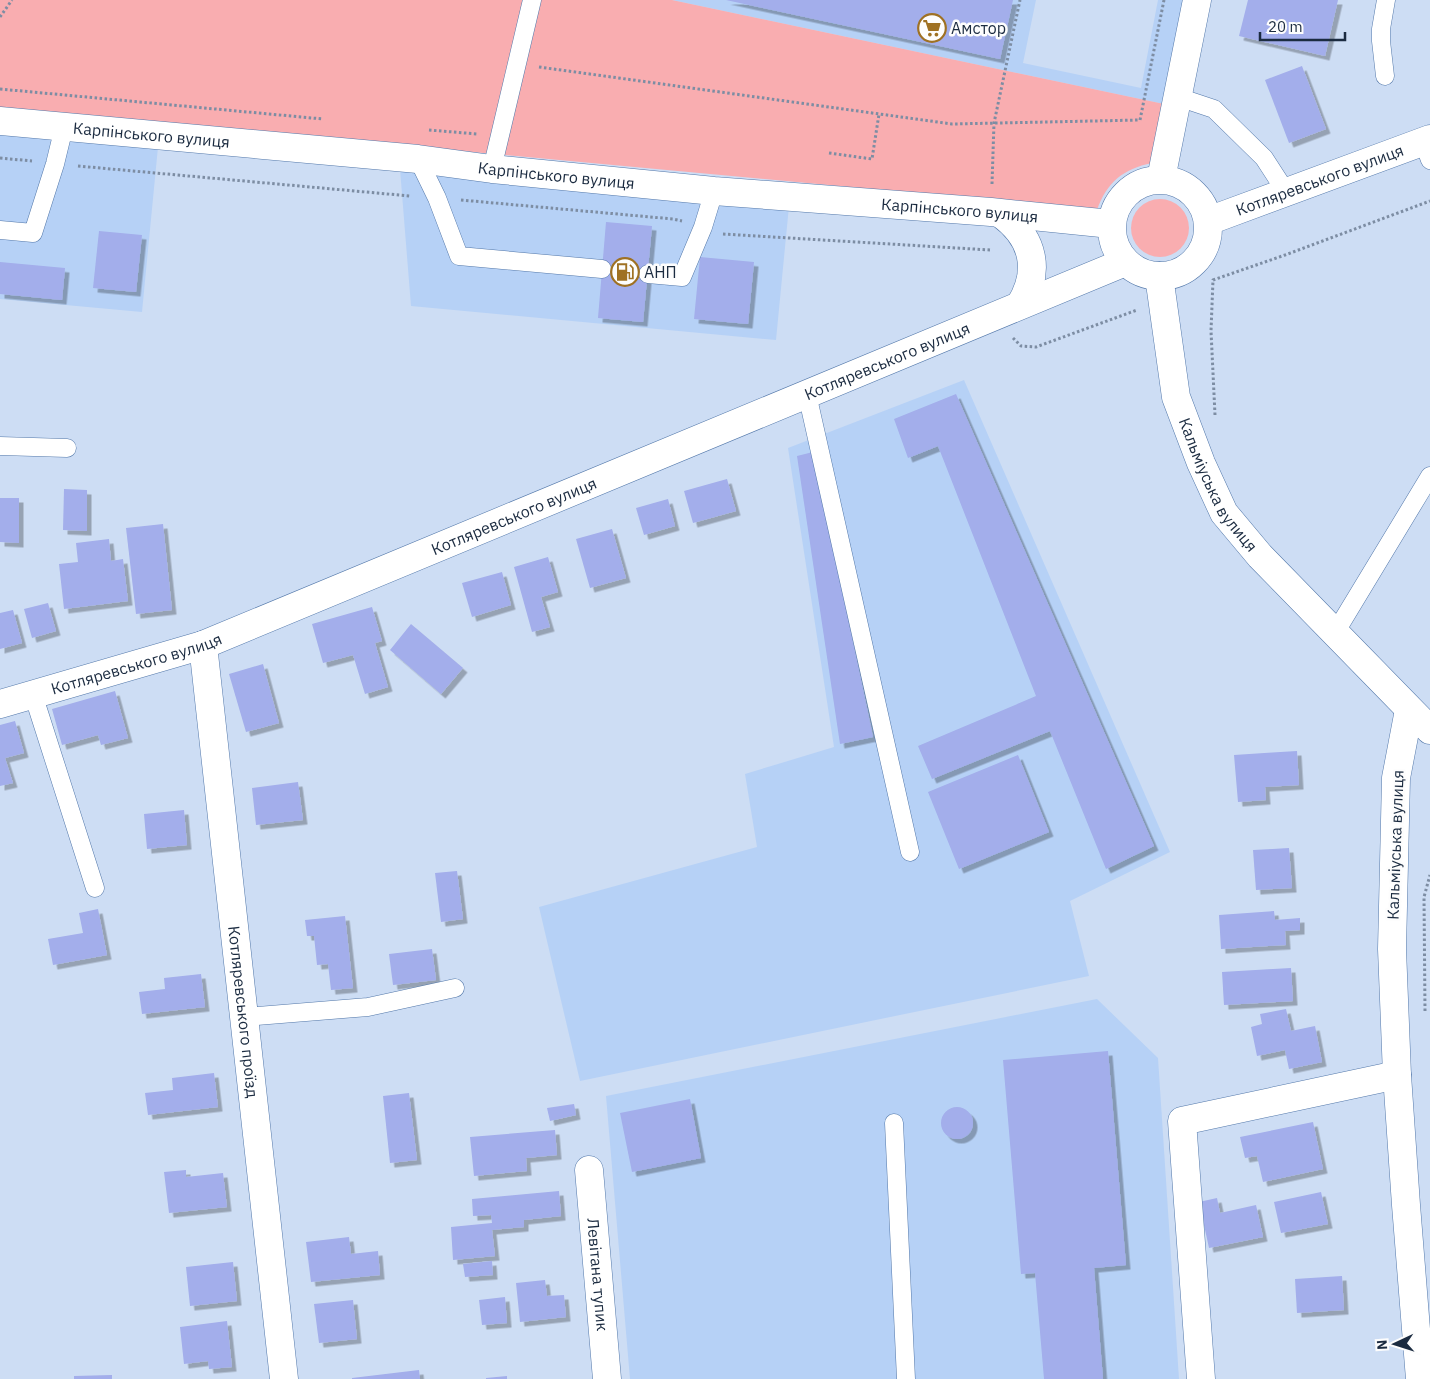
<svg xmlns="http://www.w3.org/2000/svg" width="1430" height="1379" viewBox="0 0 1430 1379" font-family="'IBM Plex Sans',sans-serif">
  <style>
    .built { fill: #b6d1f6 }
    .green { fill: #f9adb0 }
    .building { fill: #a3aeeb; filter: url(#shadow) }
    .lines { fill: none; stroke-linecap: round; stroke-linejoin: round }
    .service-casing { stroke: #5378aa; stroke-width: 19 }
    .minor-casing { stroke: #5378aa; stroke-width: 29 }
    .tertiary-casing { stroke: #5378aa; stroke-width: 29 }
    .path { stroke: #7d8da3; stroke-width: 3; stroke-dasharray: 2.5 2.5; stroke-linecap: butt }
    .service { stroke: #fff; stroke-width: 18 }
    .minor { stroke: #fff; stroke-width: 28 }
    .tertiary { stroke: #fff; stroke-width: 28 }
    .labels { text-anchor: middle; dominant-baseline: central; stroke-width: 5; stroke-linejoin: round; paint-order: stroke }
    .poi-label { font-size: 16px; fill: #1b2b40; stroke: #fdfdfd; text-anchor: start }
    .street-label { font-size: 16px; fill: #1b2b40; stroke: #fdfdfd }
  </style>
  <defs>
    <filter id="shadow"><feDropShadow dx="4.5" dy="4.5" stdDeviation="0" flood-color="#0004"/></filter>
  </defs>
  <rect width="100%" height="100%" fill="#cdddf4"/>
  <g class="built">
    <polygon points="672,0 1036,0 1023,63 1141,88 1158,0 1184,0 1164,104"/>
    <polygon points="0,132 158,147 142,312 0,299"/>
    <polygon points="400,169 789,206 776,340 411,306"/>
    <polygon points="964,380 1170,852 1070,901 1089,976 580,1081 539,907 757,847 745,774 834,747 788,448"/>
    <polygon points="1097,999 1158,1058 1179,1379 630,1379 606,1096"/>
  </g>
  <g class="green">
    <path d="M0,0H672L1164,104L1152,163C1123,169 1107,182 1097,210L0,108Z"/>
    <circle cx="1160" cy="228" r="29"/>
  </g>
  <g class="building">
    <polygon points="726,0 1013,0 1000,59"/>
    <polygon points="1248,0 1338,0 1325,56 1239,36"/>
    <polygon points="1302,66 1326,129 1289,143 1265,80"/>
    <polygon points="606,222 652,226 643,322 598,318"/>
    <polygon points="99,231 142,235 136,292 93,288"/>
    <polygon points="700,257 754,262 748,324 694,319"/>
    <polygon points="0,262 65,268 62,300 0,294"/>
    <polygon points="956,394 1154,846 1106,869 1050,731 932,779 918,746 1036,696 938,446 908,458 894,419"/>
    <polygon points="813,452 873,737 840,744 797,456"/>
    <polygon points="727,479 736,511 693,523 684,491"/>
    <polygon points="64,489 87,490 87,531 63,530"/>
    <polygon points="0,498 19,498 19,543 0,542"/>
    <polygon points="668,499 675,526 644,535 636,508"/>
    <polygon points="163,524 172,610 136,614 126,528"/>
    <polygon points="612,529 626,578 590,588 576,539"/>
    <polygon points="109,539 111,561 123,559 128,601 64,609 59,564 78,562 76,543"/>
    <polygon points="548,557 558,592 541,597 550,627 532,632 514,567"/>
    <polygon points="502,572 511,605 472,617 462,583"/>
    <polygon points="48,603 56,631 32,638 24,609"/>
    <polygon points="372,607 382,641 375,643 388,687 365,694 353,655 323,663 312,624"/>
    <polygon points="13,610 22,643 0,649 0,613"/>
    <polygon points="411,624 463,668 441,694 390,650"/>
    <polygon points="263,664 279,723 246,732 229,674"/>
    <polygon points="115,691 128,738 101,745 98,735 62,745 52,709"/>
    <polygon points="15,721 24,753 5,758 13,783 0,786 0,725"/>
    <polygon points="1297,751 1299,785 1265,787 1266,800 1238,802 1234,755"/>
    <polygon points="1018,755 1049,832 959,869 928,792"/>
    <polygon points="298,782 303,820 256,825 252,788"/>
    <polygon points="184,810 187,845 147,849 144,814"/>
    <polygon points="1289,848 1292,888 1256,890 1253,850"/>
    <polygon points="457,871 463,919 441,922 435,873"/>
    <polygon points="98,909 107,955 53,965 48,939 83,933 79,913"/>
    <polygon points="1274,911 1275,920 1300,918 1300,930 1285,931 1286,945 1221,949 1219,915"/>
    <polygon points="345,916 353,988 331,990 328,964 317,965 314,936 307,936 305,920"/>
    <polygon points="432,949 436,980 393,985 389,954"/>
    <polygon points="1291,968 1293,1001 1224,1005 1222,972"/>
    <polygon points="201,974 205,1007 142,1014 139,992 165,989 164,978"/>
    <polygon points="1286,1009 1291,1031 1315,1026 1322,1062 1289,1069 1285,1050 1257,1056 1251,1027 1262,1024 1260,1014"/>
    <polygon points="1108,1051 1126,1265 1094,1268 1103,1379 1044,1379 1035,1273 1021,1274 1003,1060"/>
    <polygon points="214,1073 218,1107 148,1115 145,1093 173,1090 172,1078"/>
    <polygon points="409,1093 417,1160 390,1163 383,1096"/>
    <polygon points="690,1099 701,1158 632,1172 620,1113"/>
    <polygon points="574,1104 576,1115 550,1121 547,1108"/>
    <circle cx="957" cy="1123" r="16"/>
    <polygon points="1313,1122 1323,1169 1263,1182 1257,1156 1245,1158 1240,1137"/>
    <polygon points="555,1130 557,1155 526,1158 527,1171 474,1176 470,1137"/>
    <polygon points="186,1170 186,1177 223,1173 227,1207 169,1213 164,1172"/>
    <polygon points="559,1191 561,1216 524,1220 524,1227 492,1230 495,1256 453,1260 451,1227 492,1223 491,1215 473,1216 472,1199"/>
    <polygon points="1321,1192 1328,1224 1281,1233 1274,1202"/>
    <polygon points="1217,1198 1220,1213 1256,1205 1263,1237 1209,1248 1199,1202"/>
    <polygon points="349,1237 351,1254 378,1251 380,1275 311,1282 306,1242"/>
    <polygon points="492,1261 493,1275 465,1277 463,1264"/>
    <polygon points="233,1262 237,1301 190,1306 186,1267"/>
    <polygon points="1342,1276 1344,1310 1297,1313 1295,1279"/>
    <polygon points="545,1280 547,1296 564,1295 566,1317 520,1322 516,1283"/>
    <polygon points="505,1297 507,1323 482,1325 479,1300"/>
    <polygon points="353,1300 357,1339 319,1343 314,1304"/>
    <polygon points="227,1321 232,1367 209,1369 208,1361 184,1364 180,1327"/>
    <polygon points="419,1370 420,1379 352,1379 352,1378"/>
    <polygon points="112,1375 112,1379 74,1379 74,1376"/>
    <polygon points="507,1376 507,1379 486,1379 486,1378"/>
  </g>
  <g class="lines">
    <defs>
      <g id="service">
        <polyline points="1385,76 1381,41 1381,29 1386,0"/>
        <polyline points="1178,97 1214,109 1264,158 1286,192"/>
        <polyline points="1423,141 1430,160"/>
        <polyline points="418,159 437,198 459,256 602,269"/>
        <polyline points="492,169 532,0"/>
        <polyline points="0,230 33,233 55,164 64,127"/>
        <polyline points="648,274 682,277 703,227 714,191"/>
        <polyline points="807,394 910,852"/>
        <polyline points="0,446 67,448"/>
        <polyline points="1335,633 1430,476"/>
        <polyline points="33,694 95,888"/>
        <polyline points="244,1017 368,1007 455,988"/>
        <polyline points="894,1123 906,1379"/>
      </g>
      <g id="minor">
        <path d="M1001,214C1034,238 1041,271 1020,305"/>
        <path id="s1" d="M1159,276L1176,397L1201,463L1224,513L1260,556L1430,730"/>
        <path id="s2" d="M203,645L284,1379"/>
        <path id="s3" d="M0,704L203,645L1125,262"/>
        <polyline points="1409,710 1396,778 1392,949 1397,1075 1406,1205 1420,1379"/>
        <path id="s4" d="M589,1170L607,1379"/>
        <polyline points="1201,1379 1182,1121 1397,1075"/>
      </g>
      <g id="tertiary">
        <path id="s5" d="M0,121L418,159L492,169L714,191L991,212L1111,224"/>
        <polyline points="1161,179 1197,0"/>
        <circle cx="1160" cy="228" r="48"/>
        <path id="s6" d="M1208,221L1430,139"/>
      </g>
    </defs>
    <use href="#service" class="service-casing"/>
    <use href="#minor" class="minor-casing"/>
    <use href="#tertiary" class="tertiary-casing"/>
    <g class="path">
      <polyline points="0,17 12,0"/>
      <polyline points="539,67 952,124 1140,120 1164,0"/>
      <polyline points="0,89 323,119"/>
      <polyline points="429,130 477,134"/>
      <polyline points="829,153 872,159 879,114"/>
      <polyline points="0,158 32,161"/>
      <polyline points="78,166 410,196"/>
      <polyline points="992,184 994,123 1020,0"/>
      <polyline points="461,200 673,219 682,221"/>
      <polyline points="723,234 990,250"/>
      <polyline points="1013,338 1021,346 1036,347 1137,310"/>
      <polyline points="1215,415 1211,331 1213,280 1285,255 1430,201"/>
      <polyline points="1425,1011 1424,897 1430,875"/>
    </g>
    <use href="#service" class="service"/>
    <use href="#minor" class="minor"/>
    <use href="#tertiary" class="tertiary"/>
  </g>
  <defs>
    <symbol id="supermarket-ring" viewBox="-11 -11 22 22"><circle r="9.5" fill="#fdfdfd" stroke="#9f7123" stroke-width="1.5"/><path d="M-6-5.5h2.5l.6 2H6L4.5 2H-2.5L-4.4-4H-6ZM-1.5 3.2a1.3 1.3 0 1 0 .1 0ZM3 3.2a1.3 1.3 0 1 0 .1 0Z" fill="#9f7123"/></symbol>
    <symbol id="fuel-ring" viewBox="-11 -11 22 22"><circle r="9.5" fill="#fdfdfd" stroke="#9f7123" stroke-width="1.5"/><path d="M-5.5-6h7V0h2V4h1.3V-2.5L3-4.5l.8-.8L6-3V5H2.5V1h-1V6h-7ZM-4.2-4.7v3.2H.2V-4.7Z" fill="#9f7123"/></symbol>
  </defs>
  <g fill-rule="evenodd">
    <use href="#supermarket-ring" x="916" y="12" width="32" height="32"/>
    <use href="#fuel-ring" x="609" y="256" width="32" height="32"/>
  </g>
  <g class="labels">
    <g class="poi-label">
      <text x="951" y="28">Амстор</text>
      <text x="644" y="272">АНП</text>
    </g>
    <g class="street-label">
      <text stroke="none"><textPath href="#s5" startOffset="152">Карпінського вулиця</textPath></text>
      <text stroke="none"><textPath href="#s5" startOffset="559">Карпінського вулиця</textPath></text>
      <text stroke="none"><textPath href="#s6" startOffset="119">Котляревського вулиця</textPath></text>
      <text stroke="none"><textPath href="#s5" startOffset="964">Карпінського вулиця</textPath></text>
      <text stroke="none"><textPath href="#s3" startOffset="952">Котляревського вулиця</textPath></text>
      <text stroke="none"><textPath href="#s1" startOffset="220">Кальміуська вулиця</textPath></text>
      <text stroke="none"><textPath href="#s3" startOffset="548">Котляревського вулиця</textPath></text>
      <text stroke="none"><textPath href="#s3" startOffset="142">Котляревського вулиця</textPath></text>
      <text transform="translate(1395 845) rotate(-88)">Кальміуська вулиця</text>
      <text stroke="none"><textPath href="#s2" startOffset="369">Котляревського проїзд</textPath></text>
      <text stroke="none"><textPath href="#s4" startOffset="105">Левітана тупик</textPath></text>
    </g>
  </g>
  <g transform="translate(1395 1344) rotate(266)" stroke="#fdfdfd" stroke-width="4" paint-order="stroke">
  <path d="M0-4L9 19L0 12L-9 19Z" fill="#1b2b40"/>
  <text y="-8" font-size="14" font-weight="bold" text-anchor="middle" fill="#1b2b40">N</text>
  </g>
  <path d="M1260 32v8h85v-8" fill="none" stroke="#1b2b40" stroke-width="2.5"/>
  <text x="1268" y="32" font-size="15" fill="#1b2b40" stroke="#fdfdfd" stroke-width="4" paint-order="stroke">20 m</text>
</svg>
